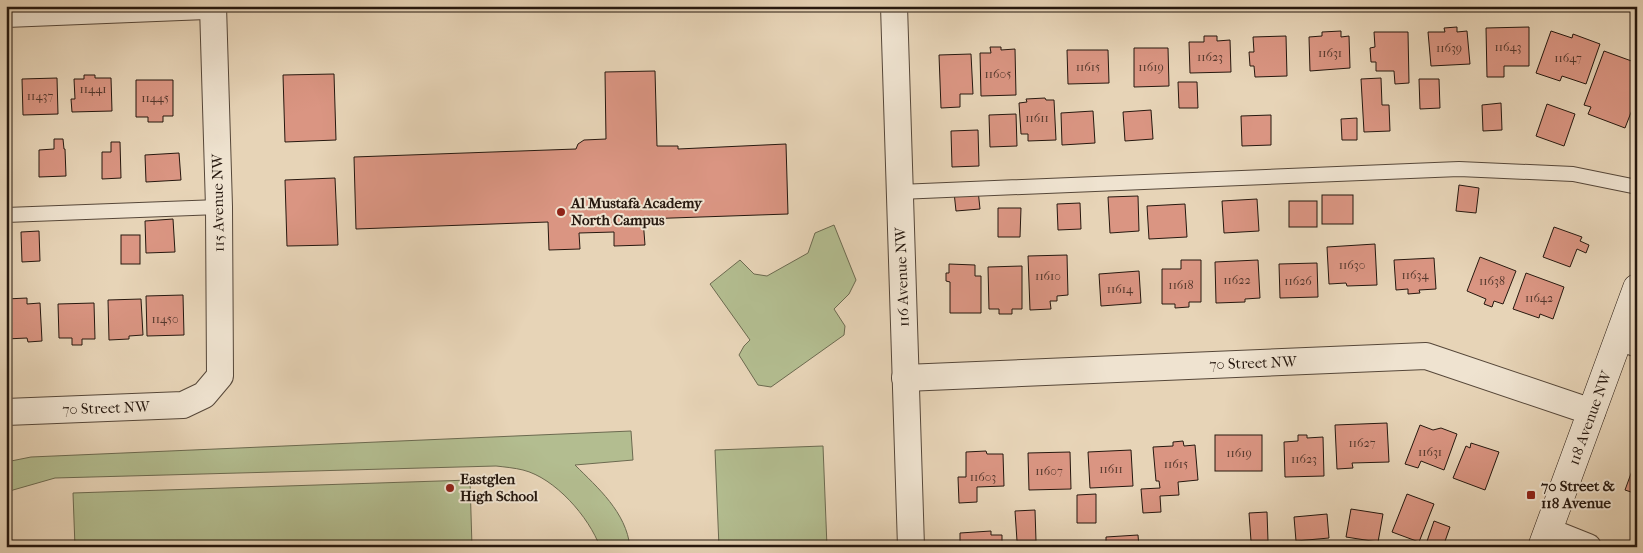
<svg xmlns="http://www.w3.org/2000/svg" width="1643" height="553" viewBox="0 0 1643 553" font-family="'IM FELL French Canon',serif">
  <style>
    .green { fill: #b3bd90; stroke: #6c6a50 }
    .building { fill: #da9582; stroke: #26180f }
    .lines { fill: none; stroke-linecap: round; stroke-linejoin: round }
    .service-casing { stroke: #564739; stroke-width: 16 }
    .minor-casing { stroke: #564739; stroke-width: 28 }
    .secondary-casing { stroke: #26180f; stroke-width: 29 }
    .service { stroke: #efe3d0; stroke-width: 14 }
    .minor { stroke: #efe3d0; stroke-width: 26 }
    .secondary { stroke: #efe3d0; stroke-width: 28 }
    .poi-dot { fill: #8f2418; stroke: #efe3d0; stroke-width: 2 }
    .labels { text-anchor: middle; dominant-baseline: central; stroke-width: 4; stroke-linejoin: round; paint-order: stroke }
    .number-label { font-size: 12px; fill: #53372c }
    .street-label { font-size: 15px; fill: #26180f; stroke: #efe3d0 }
    .poi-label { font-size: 15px; font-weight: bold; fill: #26180f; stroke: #efe3d0; text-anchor: start }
  </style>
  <rect width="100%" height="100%" fill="#e7d4b7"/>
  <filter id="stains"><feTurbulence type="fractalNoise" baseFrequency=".004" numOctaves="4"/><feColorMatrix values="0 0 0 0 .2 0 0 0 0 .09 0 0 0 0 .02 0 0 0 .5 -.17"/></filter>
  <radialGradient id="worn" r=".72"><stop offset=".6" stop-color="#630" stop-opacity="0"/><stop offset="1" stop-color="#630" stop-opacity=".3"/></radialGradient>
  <g class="green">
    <polygon points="834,225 856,280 849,294 834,309 845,326 844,335 771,387 758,385 739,355 744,346 750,340 710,284 740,260 754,274 767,276 808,253 815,233"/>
    <path d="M631,431L633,460L575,465C598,488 626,512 630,547H600C589,517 555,478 523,470C515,468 505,467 496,466L55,478L13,490L6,495V462L31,457Z"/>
    <polygon points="823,446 827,547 719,547 715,450"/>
    <polygon points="470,480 472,547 75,547 73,493"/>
  </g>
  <g class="building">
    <polygon points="1457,27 1457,32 1467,31 1470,64 1431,66 1428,32 1445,32 1444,28"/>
    <polygon points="1529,27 1529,66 1504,66 1504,77 1487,77 1486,28"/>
    <polygon points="1341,31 1341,37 1349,36 1350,68 1310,71 1309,37 1322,36 1322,32"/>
    <polygon points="1551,31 1572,38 1573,34 1600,44 1586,84 1562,76 1560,81 1536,73"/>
    <polygon points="1374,32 1408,32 1409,83 1395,84 1394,71 1376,71 1376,62 1371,62 1370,48 1375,47"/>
    <polygon points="1204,36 1217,36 1217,41 1230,40 1231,72 1190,73 1189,42 1204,42"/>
    <polygon points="1286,36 1287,76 1255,77 1254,66 1250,66 1249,52 1254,52 1253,37"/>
    <polygon points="990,47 1001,47 1001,50 1015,49 1016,95 981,96 980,53 991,53"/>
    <polygon points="1134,48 1168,48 1169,86 1134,87"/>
    <polygon points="1067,50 1108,50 1109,83 1068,84"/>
    <polygon points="1604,51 1637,63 1637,97 1625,128 1588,114 1591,107 1584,105"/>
    <polygon points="971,54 973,94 960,94 960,107 941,108 939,55"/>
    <polygon points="655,71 657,146 678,146 678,149 786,144 788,214 643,219 645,245 614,246 614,232 579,233 580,249 549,250 548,222 356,229 354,157 576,149 578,144 584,140 606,139 605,72"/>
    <polygon points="334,74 336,140 285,142 283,75"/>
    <polygon points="84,75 95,75 95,78 111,78 112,111 72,112 71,99 75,99 74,79 84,79"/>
    <polygon points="57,78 58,114 23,115 22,79"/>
    <polygon points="1381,78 1382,105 1389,105 1390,131 1364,132 1361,79"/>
    <polygon points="1419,79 1439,79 1440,108 1420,109"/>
    <polygon points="136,80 173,80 173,116 163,116 163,122 148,122 148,117 136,117"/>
    <polygon points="1178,82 1197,82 1198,108 1179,108"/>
    <polygon points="1045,98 1046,100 1054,100 1056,140 1028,141 1028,134 1021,134 1019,103 1027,102 1026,99"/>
    <polygon points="1501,103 1502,130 1483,131 1482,105"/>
    <polygon points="1547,104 1575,114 1564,146 1536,136"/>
    <polygon points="1151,110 1153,139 1125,141 1123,112"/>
    <polygon points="1093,111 1095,143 1062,145 1061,113"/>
    <polygon points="1016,114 1017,146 990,147 989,115"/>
    <polygon points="1271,115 1271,145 1242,146 1241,116"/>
    <polygon points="1357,118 1357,140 1342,140 1341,119"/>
    <polygon points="978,130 979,166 952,167 951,131"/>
    <polygon points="54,139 63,139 64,149 65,149 66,176 39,177 39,150 54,149"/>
    <polygon points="111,142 120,142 121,178 102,179 102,152 111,152"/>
    <polygon points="179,153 181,180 146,182 145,155"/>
    <polygon points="335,178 338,245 287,246 285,180"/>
    <polygon points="1459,185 1479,188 1476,213 1456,211"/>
    <polygon points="978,190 980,209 956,211 954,192"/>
    <rect x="1322" y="195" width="31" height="29"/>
    <polygon points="1138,196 1139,231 1110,233 1108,197"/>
    <polygon points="1257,199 1259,231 1224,233 1222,201"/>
    <rect x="1289" y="201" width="28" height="26"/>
    <polygon points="1080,203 1081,229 1058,230 1057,204"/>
    <polygon points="1185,204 1187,237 1149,239 1147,206"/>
    <polygon points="998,208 1021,208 1020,237 998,237"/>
    <polygon points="173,219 175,252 146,253 145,221"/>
    <polygon points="1554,227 1582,237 1580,241 1589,245 1586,253 1577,249 1570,267 1543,257"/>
    <polygon points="39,231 40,261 22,262 21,232"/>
    <rect x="121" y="235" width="19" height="29"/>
    <polygon points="1375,244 1377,285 1347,286 1346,283 1329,284 1327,247"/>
    <polygon points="1067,255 1068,295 1057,296 1057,301 1050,301 1051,309 1030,310 1028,256"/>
    <polygon points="1480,257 1516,271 1503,304 1494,301 1492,307 1484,304 1486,299 1467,291"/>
    <polygon points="1434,258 1436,289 1419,290 1420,293 1408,294 1408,289 1396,290 1394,260"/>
    <polygon points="1181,260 1201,260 1201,302 1189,302 1189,307 1175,308 1175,304 1162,304 1162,269 1181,269"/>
    <polygon points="1258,260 1260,298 1245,299 1245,302 1216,303 1215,262"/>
    <polygon points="1317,263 1318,297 1280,298 1279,264"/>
    <polygon points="949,264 975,265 975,276 981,276 981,313 950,313 950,282 946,281 946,273 949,273"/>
    <polygon points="1022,266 1022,309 1012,309 1012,314 999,314 999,309 989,309 988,267"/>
    <polygon points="1139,271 1141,303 1101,306 1099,274"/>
    <polygon points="1526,273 1564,287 1553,319 1540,314 1539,318 1513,309"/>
    <polygon points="183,295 184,335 147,336 146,296"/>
    <polygon points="27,298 27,304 40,303 42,341 28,342 27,338 6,339 6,299"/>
    <polygon points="141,299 143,335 129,336 129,339 109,340 108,300"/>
    <polygon points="94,303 95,339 82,339 82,345 72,345 72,338 59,338 58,304"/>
    <polygon points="1387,423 1389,462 1352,463 1353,468 1337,469 1335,425"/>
    <polygon points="1420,425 1433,430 1441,428 1457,434 1444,470 1421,461 1418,468 1405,464"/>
    <rect x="1215" y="435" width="47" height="36"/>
    <polygon points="1298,435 1307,435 1307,438 1323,437 1324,476 1285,477 1284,442 1298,441"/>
    <polygon points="1183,441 1184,446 1195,445 1198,480 1178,482 1179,495 1160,496 1161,512 1143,513 1141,489 1160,488 1159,481 1156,481 1153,447 1173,446 1173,442"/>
    <polygon points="1471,443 1499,452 1485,490 1453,478 1466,446 1470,448"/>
    <polygon points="1131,450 1133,486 1090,488 1088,452"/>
    <polygon points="986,451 987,454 1003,454 1004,486 977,487 977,502 959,503 958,477 966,477 966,452"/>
    <polygon points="1070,452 1071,489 1029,490 1028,453"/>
    <polygon points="1637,457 1637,500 1633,499 1634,493 1625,490"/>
    <polygon points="1096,494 1096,523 1077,523 1077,495"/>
    <polygon points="1407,494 1434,504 1419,542 1392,532"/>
    <polygon points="1351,509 1383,514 1378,542 1346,537"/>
    <polygon points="1035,510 1036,541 1017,541 1015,511"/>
    <polygon points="1267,512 1268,541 1251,541 1249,513"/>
    <polygon points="1327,514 1329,538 1296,541 1294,517"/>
    <polygon points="1434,521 1450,527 1443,547 1425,547"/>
    <polygon points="991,531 991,535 1002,535 1002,547 960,547 960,533"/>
    <polygon points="1138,535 1139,547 1106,547 1106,537"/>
  </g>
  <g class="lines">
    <defs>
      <g id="service">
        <polyline points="899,192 1459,169 1573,174 1637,187"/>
        <polyline points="6,215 219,207"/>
        <polyline points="1617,343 1637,350"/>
      </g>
      <g id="minor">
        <polyline points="894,6 911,547"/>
        <polyline points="6,14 206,6"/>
        <polyline points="905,378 1426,356 1592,412"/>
        <polyline points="6,412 183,405 204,395 220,376 219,207 213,6"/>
        <polyline points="1548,531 1588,547"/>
      </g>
      <polyline id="secondary" points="1542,547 1637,288"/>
    </defs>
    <use href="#service" class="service-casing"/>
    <use href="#minor" class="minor-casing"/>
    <use href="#secondary" class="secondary-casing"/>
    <use href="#service" class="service"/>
    <use href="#minor" class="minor"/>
    <use href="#secondary" class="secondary"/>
  </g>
  <g class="poi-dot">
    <circle cx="561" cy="212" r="5"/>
    <circle cx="450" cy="488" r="5"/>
    <rect x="1526" y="490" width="10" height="10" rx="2.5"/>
  </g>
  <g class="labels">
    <g class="number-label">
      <text x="1508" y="47">11643</text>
      <text x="1449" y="48">11639</text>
      <text x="1330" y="53">11631</text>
      <text x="1210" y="57">11623</text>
      <text x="1568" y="58">11647</text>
      <text x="1088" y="67">11615</text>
      <text x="1151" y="67">11619</text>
      <text x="998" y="74">11605</text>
      <text x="93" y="89">11441</text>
      <text x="40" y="96">11437</text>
      <text x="155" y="98">11445</text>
      <text x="1037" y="118">11611</text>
      <text x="1352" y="265">11630</text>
      <text x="1415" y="275">11634</text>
      <text x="1048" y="276">11610</text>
      <text x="1237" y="280">11622</text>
      <text x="1298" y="281">11626</text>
      <text x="1492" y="281">11638</text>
      <text x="1181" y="285">11618</text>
      <text x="1120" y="289">11614</text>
      <text x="1539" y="298">11642</text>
      <text x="165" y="319">11450</text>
      <text x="1362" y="443">11627</text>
      <text x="1430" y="452">11631</text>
      <text x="1239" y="453">11619</text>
      <text x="1304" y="459">11623</text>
      <text x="1176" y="464">11615</text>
      <text x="1111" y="469">11611</text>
      <text x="1049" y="471">11607</text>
      <text x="983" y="477">11603</text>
    </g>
    <g class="street-label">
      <text transform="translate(218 203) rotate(-91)">115 Avenue NW</text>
      <text transform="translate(902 277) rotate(-92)">116 Avenue NW</text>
      <text transform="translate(1253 363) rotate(-2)">70 Street NW</text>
      <text transform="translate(106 408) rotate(-2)">70 Street NW</text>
      <text transform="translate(1590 418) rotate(-70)">118 Avenue NW</text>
    </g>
    <g class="poi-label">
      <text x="571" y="203">Al Mustafa Academy<tspan x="571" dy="17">North Campus</tspan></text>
      <text x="460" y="479">Eastglen<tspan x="460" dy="17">High School</tspan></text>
      <text x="1541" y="486">70 Street &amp;<tspan x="1541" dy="17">118 Avenue</tspan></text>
    </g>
  </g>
  <rect width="1643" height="553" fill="none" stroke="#e7d4b7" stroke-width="25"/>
  <rect x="8" y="8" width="1628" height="538" fill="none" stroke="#26180f" stroke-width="2.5"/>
  <rect x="12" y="12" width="1618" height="528" fill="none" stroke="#26180f"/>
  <rect width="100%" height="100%" filter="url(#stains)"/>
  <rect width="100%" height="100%" fill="url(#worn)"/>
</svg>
